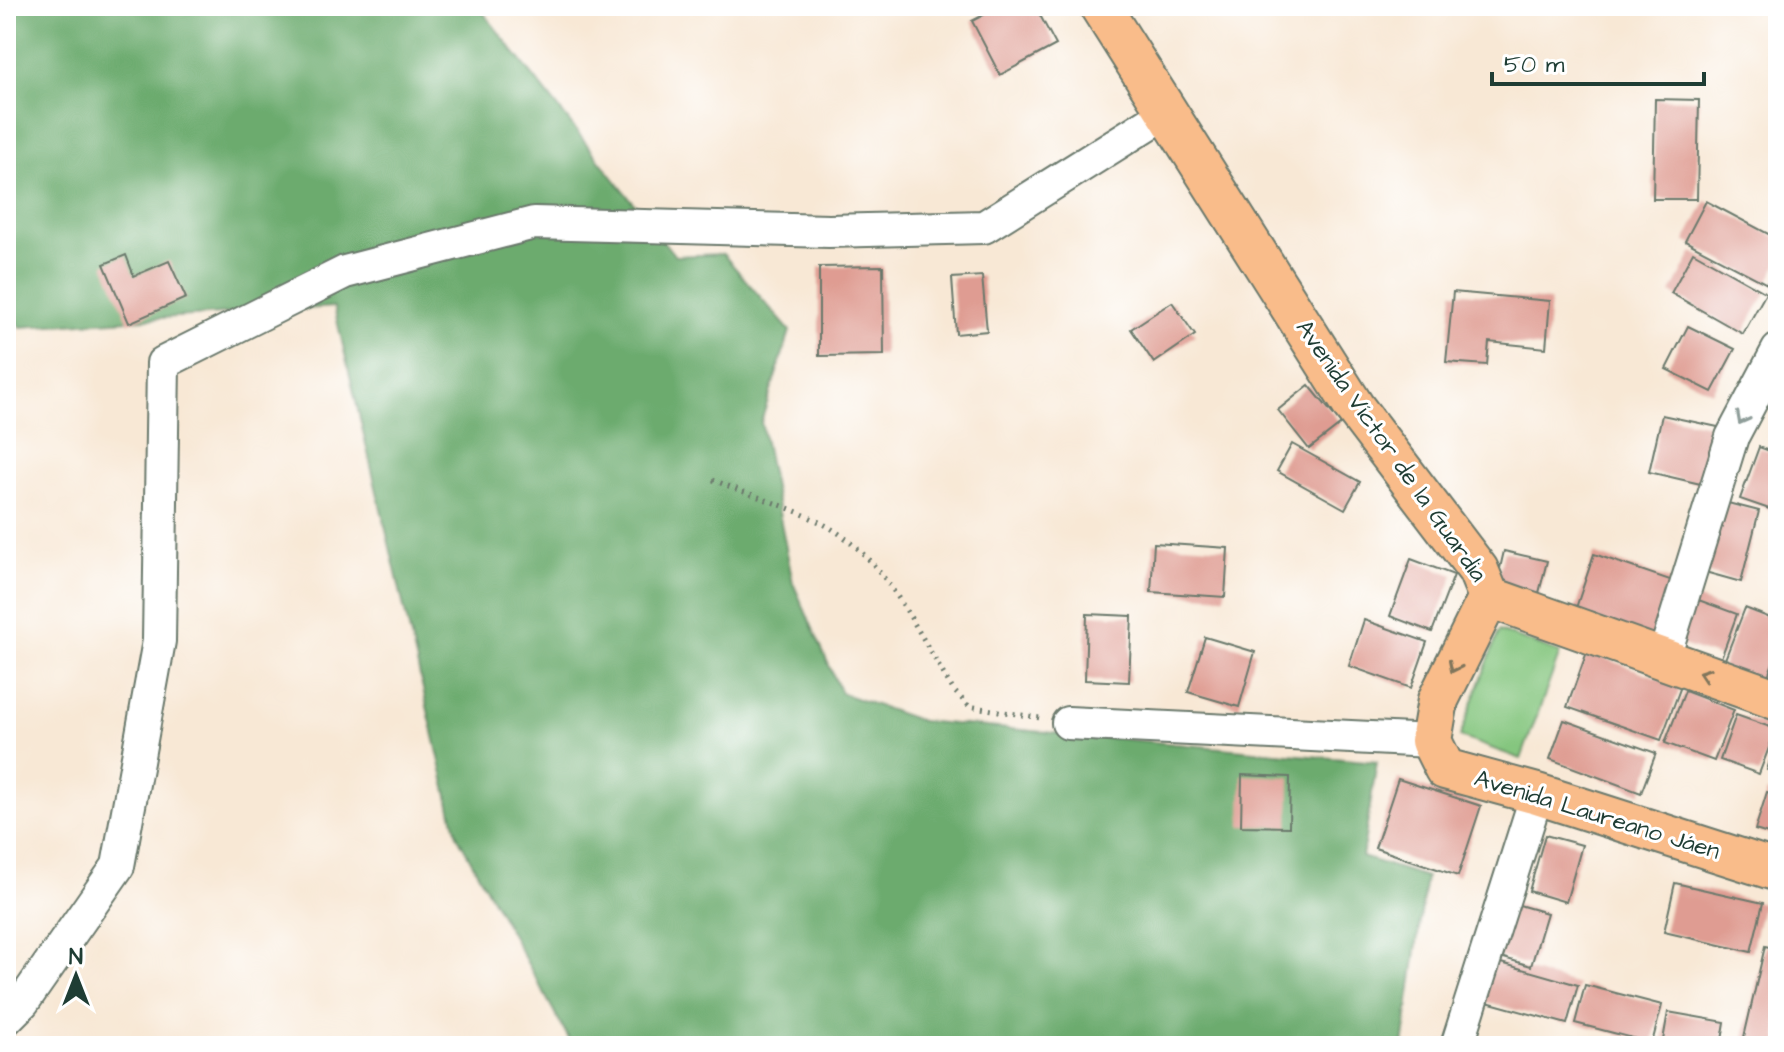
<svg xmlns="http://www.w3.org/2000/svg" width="1784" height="1052" viewBox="0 0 1784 1052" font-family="'Architects Daughter',sans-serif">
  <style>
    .green { fill: #85c67f; stroke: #52825a; stroke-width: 2 }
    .forest { fill: #6cab6e; stroke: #467451; stroke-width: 2 }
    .building { fill: #df9c92 }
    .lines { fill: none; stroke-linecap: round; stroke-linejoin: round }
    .minor-casing { stroke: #6b796c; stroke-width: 36 }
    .major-casing { stroke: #6b796c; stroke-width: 44 }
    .path { stroke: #6b796c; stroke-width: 5; stroke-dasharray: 2 6; stroke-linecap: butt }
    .minor { stroke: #fff; stroke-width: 32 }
    .major { stroke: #f9bc8a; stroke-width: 40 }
    .oneway { stroke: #8f9e9a }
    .oneway2 { stroke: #81765b }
    .labels { text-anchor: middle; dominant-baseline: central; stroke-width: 6; stroke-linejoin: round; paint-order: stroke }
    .street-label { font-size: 24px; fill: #1f3d34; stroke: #fff }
  </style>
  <rect width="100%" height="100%" fill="#fff"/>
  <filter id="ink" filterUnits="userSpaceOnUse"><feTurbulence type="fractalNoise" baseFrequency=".0125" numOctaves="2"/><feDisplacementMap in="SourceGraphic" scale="16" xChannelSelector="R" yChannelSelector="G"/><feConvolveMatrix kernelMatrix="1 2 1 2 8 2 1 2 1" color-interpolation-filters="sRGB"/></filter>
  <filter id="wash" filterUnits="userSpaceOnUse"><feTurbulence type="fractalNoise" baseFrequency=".006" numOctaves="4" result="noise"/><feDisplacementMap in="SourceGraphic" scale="32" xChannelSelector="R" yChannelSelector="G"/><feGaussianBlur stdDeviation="1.8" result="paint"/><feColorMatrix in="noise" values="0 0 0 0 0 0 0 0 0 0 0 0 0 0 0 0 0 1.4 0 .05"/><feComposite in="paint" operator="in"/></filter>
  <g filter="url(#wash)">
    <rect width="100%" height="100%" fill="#f8e8d5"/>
    <polygon class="green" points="1499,631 1560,653 1521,759 1460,737"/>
    <polygon class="forest" points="6,6 478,6 675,256 723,254 790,331 761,422 793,583 841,693 921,721 1377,762 1362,857 1426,877 1403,1046 573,1046 457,835 334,307 20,327 6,305"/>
    <g id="blocks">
      <g class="building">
        <polygon points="1001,6 1035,6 1056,45 1000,75 972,21"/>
        <polygon points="1655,99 1699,100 1697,199 1653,199"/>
        <polygon points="1706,201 1778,239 1778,264 1767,284 1685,241"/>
        <polygon points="1693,252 1766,293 1743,334 1671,293"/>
        <polygon points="126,255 134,276 169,261 186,298 129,323 104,264"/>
        <polygon points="883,266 884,355 819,356 819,267"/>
        <polygon points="982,276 987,331 956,334 952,278"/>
        <polygon points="1453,292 1550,301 1546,348 1489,342 1487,365 1446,362"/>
        <polygon points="1172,302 1195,335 1154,363 1131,329"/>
        <polygon points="1688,326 1735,349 1712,392 1666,369"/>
        <polygon points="1309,385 1341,424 1309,449 1278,410"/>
        <polygon points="1662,415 1718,427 1705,485 1649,472"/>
        <polygon points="1292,444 1360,482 1345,509 1277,471"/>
        <polygon points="1759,447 1778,454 1778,512 1740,499"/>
        <polygon points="1724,502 1759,511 1741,582 1705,572"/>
        <polygon points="1154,543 1228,548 1225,597 1151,592"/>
        <polygon points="1504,551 1547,561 1537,601 1495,590"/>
        <polygon points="1594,554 1676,582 1656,641 1574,614"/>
        <polygon points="1411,559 1454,575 1432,632 1390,616"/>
        <polygon points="1693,598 1737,614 1721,658 1677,643"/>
        <polygon points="1745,608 1778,621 1778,649 1765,684 1722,667"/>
        <polygon points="1087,614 1132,616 1129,682 1085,680"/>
        <polygon points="1364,620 1427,642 1411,688 1349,666"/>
        <polygon points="1205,637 1255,652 1239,707 1188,692"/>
        <polygon points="1587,652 1681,686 1661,740 1567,707"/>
        <polygon points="1685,691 1734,710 1714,761 1665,743"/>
        <polygon points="1736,715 1776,729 1759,774 1720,760"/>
        <polygon points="1564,720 1656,753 1641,793 1550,759"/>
        <polygon points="1777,739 1778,739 1778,774 1767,770"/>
        <polygon points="1242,775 1290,777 1289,827 1241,826"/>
        <polygon points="1398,779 1481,806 1458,876 1375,848"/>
        <polygon points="1767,792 1778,795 1778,837 1755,830"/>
        <polygon points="1545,835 1582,845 1566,902 1529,891"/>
        <polygon points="1675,883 1763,903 1751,952 1664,932"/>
        <polygon points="1512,903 1547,913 1531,966 1497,956"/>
        <polygon points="1765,946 1778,949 1778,1046 1742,1046"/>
        <polygon points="1494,961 1578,985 1567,1024 1483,1001"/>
        <polygon points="1585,985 1662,1005 1652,1043 1575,1023"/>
        <polygon points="1668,1012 1725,1022 1721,1046 1662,1046"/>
      </g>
    </g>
  </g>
  <g filter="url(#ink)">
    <use href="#blocks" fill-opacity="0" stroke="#6b796c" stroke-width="2"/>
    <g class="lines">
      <defs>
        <g id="minor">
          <polyline points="1663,660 1732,437 1778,350"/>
          <polyline points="1068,723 1431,741"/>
          <polyline points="6,1019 23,1002 118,866 159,641 163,363 345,272 534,223 829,231 984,227 1167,112"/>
          <polyline points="1457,1046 1537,794"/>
        </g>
        <g id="major">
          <polyline points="1100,6 1354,407 1478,570 1489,597"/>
          <polyline points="1489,597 1438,700 1431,741 1445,769 1537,794 1778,871"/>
          <polyline points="1489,597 1778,700"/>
        </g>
      </defs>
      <use href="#minor" class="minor-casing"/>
      <use href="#major" class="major-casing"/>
      <path class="path" d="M713,480C750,495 792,507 827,526C888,560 918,635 954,691L969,706L1040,718"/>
      <use href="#minor" class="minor"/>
      <use href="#major" class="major"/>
    </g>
    <defs><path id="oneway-chevron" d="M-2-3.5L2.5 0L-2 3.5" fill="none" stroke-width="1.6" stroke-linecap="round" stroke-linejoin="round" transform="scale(2)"/></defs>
    <use class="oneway" href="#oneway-chevron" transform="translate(1742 419) rotate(118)"/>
    <g class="oneway2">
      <use href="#oneway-chevron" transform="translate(1454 667) rotate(116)"/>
      <use href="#oneway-chevron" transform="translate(1704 674) rotate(-161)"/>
    </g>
  </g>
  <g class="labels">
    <g class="street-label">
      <text transform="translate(1391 451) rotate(55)">Avenida Víctor de la Guardia</text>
      <text transform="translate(1597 815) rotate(17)">Avenida Laureano Jáen</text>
    </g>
  </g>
  <rect width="1784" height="1052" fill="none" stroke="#fff" stroke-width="32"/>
  <g transform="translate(76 976)" stroke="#ffffff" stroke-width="6" paint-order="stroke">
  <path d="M0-6L14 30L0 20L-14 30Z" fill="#1f3d34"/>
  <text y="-12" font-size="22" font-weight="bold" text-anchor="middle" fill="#1f3d34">N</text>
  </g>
  <path d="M1492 72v12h212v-12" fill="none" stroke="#1f3d34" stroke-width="4"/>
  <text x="1504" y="72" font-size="24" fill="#1f3d34" stroke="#ffffff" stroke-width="6" paint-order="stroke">50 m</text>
</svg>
